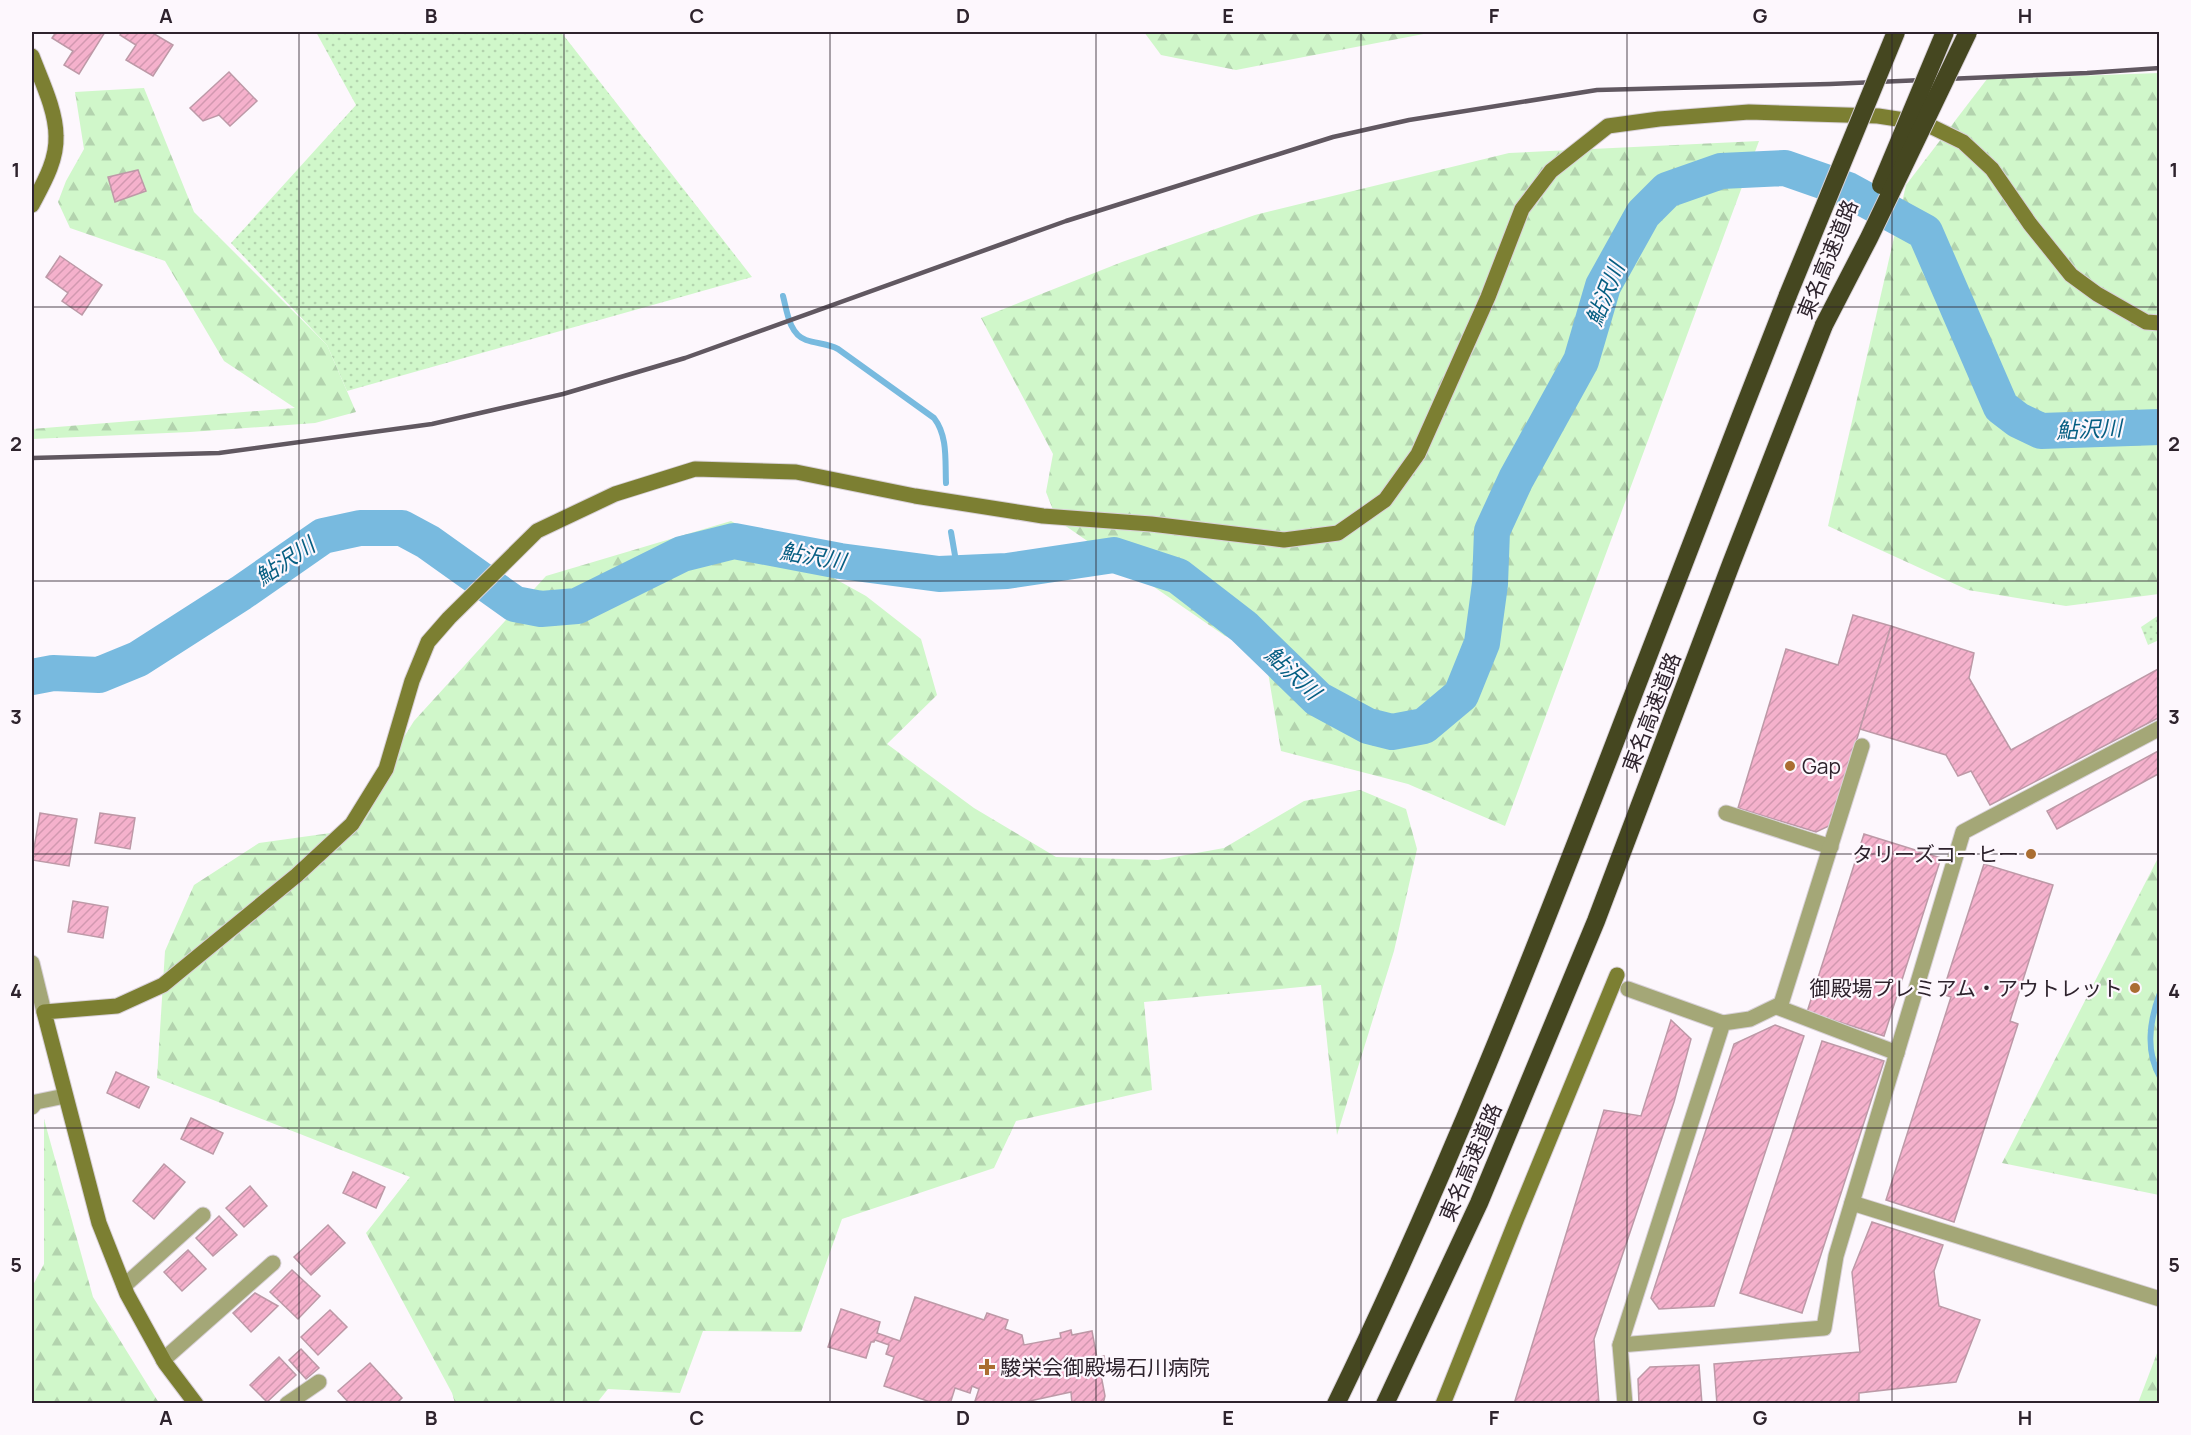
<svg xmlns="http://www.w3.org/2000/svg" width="2191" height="1435" viewBox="0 0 2191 1435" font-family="Manrope,'Noto Sans JP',sans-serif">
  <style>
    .grass { fill: url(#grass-dots) }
    .forest { fill: url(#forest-firs) }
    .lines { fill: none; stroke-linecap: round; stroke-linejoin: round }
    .stream { stroke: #78badf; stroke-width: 6 }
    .river { stroke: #78badf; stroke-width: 36 }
    .building { fill: url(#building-hatch); stroke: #bd99a7; stroke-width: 1.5 }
    .street-casing { stroke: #d8d1d8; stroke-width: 17 }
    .secondary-casing { stroke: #d8d1d8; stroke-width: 17 }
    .highway-casing { stroke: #d8d1d8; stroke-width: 20 }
    .street { stroke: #a4a777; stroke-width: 15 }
    .secondary { stroke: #7c7f32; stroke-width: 15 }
    .highway { stroke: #454720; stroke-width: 18 }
    .rail { stroke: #615861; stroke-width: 4.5 }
    .highway-bridge-casing { stroke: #d8d1d8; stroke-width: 20; stroke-linecap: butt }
    .highway-bridge { stroke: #454720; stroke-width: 18 }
    .grid { fill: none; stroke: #2e232d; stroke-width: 1.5; stroke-opacity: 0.55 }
    .poi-dot { fill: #aa6d31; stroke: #fdf7fd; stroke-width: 2 }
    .labels { text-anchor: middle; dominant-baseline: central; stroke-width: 4.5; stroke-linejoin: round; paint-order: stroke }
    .street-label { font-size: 21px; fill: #2e232d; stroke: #fdf7fd }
    .poi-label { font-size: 21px; fill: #2e232d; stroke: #fdf7fd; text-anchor: start }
    .water-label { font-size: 22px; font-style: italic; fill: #065e82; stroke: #fdf7fd }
    .neatline { fill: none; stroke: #2e232d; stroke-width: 2 }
    .grid-label { font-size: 20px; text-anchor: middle; font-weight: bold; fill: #2e232d }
  </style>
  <defs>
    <pattern id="grass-dots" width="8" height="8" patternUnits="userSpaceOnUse" patternTransform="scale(1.5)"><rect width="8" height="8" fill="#d0f7ca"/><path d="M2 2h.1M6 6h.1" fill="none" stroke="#b3d3ae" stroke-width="1.8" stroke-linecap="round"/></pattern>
    <pattern id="forest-firs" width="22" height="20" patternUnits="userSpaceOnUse" patternTransform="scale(1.5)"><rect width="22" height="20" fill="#d0f7ca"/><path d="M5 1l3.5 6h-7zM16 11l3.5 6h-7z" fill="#b3d3ae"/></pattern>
    <pattern id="building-hatch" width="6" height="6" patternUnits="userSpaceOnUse" patternTransform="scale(1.5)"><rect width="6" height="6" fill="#f5b1cc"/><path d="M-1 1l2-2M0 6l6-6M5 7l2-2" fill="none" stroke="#d298b0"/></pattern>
  </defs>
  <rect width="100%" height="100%" fill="#fdf7fd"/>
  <g class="grass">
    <polygon points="316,32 561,32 752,277 347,391 327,345 231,243 356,105"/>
    <polygon points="2159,615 2159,640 2148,645 2141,627"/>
  </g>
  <g class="forest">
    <polygon points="1144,32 1434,32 1236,70 1161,55"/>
    <polygon points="2159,73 2159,594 2066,606 1968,590 1828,526 1906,185 1987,79"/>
    <polygon points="144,88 194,212 327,345 356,412 315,423 190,432 32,439 32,429 295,408 224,361 165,261 70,228 58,202 66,181 84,149 75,92"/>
    <polygon points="1759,141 1505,826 1408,784 1281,751 1263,642 1225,636 1057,520 1046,492 1053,454 981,318 1122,262 1255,215 1509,153"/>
    <polygon points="731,521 866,596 921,639 937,695 887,744 974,808 1056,857 1158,860 1224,848 1304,801 1360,790 1406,809 1417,849 1394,951 1337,1135 1321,985 1144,1002 1152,1090 1016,1121 994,1168 842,1219 801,1332 703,1331 680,1393 608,1389 596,1404 455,1403 452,1393 366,1233 410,1177 157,1078 165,951 194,885 259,843 345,831 414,721 546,576"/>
    <polygon points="2159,856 2159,1195 2002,1163"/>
    <polygon points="44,1119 93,1297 159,1403 32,1403 32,1287 44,1264"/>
    <polygon points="2159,1348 2159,1403 2138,1403"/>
  </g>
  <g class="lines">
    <g class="stream">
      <path d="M783,296C787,311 789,334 806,340C817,344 827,343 838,349L934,418C948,436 945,461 946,483"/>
      <polyline points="951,532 958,573"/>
      <path d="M2160,993C2150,1019 2145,1051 2160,1077"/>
    </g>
    <polyline class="river" points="32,677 53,673 99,675 138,659 241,593 323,536 360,528 402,528 428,542 515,604 541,609 577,606 682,554 734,541 840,561 939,574 1007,571 1114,555 1178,576 1244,627 1318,699 1368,726 1392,732 1424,726 1461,695 1482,643 1490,584 1492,531 1516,479 1581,361 1603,286 1643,214 1667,190 1721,171 1785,168 1848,190 1925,232 2001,407 2018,420 2041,431 2160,427"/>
  </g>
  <g class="building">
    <polygon points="56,32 105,32 79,74 64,65 73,51 52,38"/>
    <polygon points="122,32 151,32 173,45 153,76 126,60 136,45 120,35"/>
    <polygon points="229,72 257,101 230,126 219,115 203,121 190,108"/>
    <polygon points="138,170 146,191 115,202 108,177"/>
    <polygon points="60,256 102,285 82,315 62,301 68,293 46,277"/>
    <polygon points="1853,615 1891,626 1831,825 1816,832 1738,808 1786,649 1838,665"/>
    <polygon points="1891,626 1974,653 1969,678 2011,750 2158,669 2160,673 2160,717 1990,805 1971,771 1958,776 1946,755 1860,729"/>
    <polygon points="2160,750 2160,773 2057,829 2047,811"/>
    <polygon points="40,813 77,819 69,866 32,860"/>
    <polygon points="100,813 135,818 130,849 95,843"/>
    <polygon points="1864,834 1941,858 1884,1036 1807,1012"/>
    <polygon points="1984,864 2053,885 2010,1021 2018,1024 1954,1222 1886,1200 1951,997 1942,994"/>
    <polygon points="73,901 108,907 103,938 68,932"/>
    <polygon points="1671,1020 1691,1039 1674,1102 1594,1339 1599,1404 1514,1404 1604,1110 1641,1116"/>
    <polygon points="1775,1025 1804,1036 1714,1306 1659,1309 1651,1298 1734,1044"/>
    <polygon points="1822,1041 1884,1061 1802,1313 1740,1293"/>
    <polygon points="116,1072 149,1087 139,1108 107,1093"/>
    <polygon points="191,1118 223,1133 213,1154 181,1139"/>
    <polygon points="164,1164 185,1182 154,1219 133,1201"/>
    <polygon points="353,1172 385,1187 376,1208 343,1193"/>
    <polygon points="250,1186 267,1206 244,1227 226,1208"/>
    <polygon points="219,1216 237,1235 213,1256 196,1238"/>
    <polygon points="1872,1222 1943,1245 1934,1271 1939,1306 1980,1320 1956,1382 1859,1393 1859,1404 1717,1404 1714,1364 1860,1352 1852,1272"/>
    <polygon points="328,1225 345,1243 311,1275 294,1257"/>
    <polygon points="188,1250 206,1269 182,1291 164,1272"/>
    <polygon points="292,1270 320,1296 298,1319 270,1292"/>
    <polygon points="255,1293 278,1306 251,1332 233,1313"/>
    <polygon points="915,1297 984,1320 987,1313 1008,1320 1005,1329 1022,1335 1024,1345 1061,1338 1060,1333 1071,1330 1072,1335 1092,1331 1097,1358 1104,1356 1107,1373 1101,1375 1105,1396 1103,1404 1072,1404 1071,1392 1016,1404 974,1404 979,1389 972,1386 970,1393 955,1388 950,1404 936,1404 884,1386 894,1357 886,1354 889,1345 875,1340 874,1342 871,1342 866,1358 828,1347 841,1309 880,1322 877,1333 900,1341"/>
    <polygon points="330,1310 347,1327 318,1355 301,1337"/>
    <polygon points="301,1349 319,1368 306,1379 289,1360"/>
    <polygon points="279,1357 296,1375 267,1402 250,1385"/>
    <polygon points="370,1363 402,1398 396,1404 350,1404 338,1391"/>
    <polygon points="1699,1365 1702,1404 1639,1404 1638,1379 1650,1367"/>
  </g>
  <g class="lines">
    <defs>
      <g id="street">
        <polyline points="1726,813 1831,847"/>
        <polyline points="32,963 44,1012"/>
        <polyline points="1628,989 1723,1023"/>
        <polyline points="1777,1007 1897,1053"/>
        <polyline points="32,1107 36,1102 65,1096"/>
        <polyline points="1852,1203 2160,1299"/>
        <polyline points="124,1286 203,1215"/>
        <polyline points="1620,1345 1824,1328 1836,1256 1963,832 2160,728"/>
        <polyline points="163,1360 273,1263"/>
        <polyline points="287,1404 319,1382"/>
        <polyline points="1625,1404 1620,1345 1723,1023 1750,1019 1781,1004 1862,746"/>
      </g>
      <g id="secondary">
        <path d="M32,56C41,80 56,110 56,136C57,161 43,184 32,205"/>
        <polyline points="196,1404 165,1363 127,1294 99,1223 44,1012 117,1006 163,985 297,875 352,824 386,769 412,681 428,642 449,618 537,531 615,494 695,469 796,472 915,496 1043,516 1151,524 1284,540 1338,533 1385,500 1418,454 1488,297 1522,209 1551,171 1608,126 1659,119 1749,112 1878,116 1924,123 1963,142 1992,169 2030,224 2071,275 2097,294 2146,322 2160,323"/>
        <polyline points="1443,1404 1517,1218 1617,975"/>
      </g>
      <g id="highway">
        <path d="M1336,1404C1445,1180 1536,948 1625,716C1679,575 1733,435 1788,295"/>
        <polyline points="1385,1404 1479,1203 1596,921 1731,564 1824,325"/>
      </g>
    </defs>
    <use href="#street" class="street-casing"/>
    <use href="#secondary" class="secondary-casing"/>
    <use href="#highway" class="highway-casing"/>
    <use href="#street" class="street"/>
    <use href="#secondary" class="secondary"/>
    <use href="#highway" class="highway"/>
    <polyline class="rail" points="32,458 219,453 432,424 563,394 685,358 1066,221 1333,137 1409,120 1597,90 1830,84 2087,73 2160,68"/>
    <defs>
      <g id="highway-bridge">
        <polyline points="1881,185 1945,32"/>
        <polyline points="1788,295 1896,32"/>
        <polyline points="1824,325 1869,238 1968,32"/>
      </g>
    </defs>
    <use href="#highway-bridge" class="highway-bridge-casing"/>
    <use href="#highway-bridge" class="highway-bridge"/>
  </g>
  <path class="grid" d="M299,32V1404M564,32V1404M830,32V1404M1096,32V1404M1361,32V1404M1627,32V1404M1892,32V1404M32,307H2160M32,581H2160M32,854H2160M32,1128H2160"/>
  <g class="poi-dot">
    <circle cx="1790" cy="766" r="6"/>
    <circle cx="2031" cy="854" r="6"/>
    <circle cx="2135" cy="988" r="6"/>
    <path d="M984 1358h6v6h6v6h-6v6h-6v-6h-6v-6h6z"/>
  </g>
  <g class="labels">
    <g class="street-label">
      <text transform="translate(1827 259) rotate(-68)">東名高速道路</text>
      <text transform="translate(1651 712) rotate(-69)">東名高速道路</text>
      <text transform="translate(1470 1162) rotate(-67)">東名高速道路</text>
    </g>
    <g class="poi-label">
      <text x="1802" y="766">Gap</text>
      <text x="2019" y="854" text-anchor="end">タリーズコーヒー</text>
      <text x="2123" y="988" text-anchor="end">御殿場プレミアム・アウトレット</text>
      <text x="1000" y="1367">駿栄会御殿場石川病院</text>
    </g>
    <g class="water-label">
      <text transform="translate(1605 294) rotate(-68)">鮎沢川</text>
      <text transform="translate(2089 429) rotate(-2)">鮎沢川</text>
      <text transform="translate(813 556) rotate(10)">鮎沢川</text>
      <text transform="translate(285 561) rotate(-34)">鮎沢川</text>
      <text transform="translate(1293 673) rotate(43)">鮎沢川</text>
    </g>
  </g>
  <rect width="2191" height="1435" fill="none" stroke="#fdf7fd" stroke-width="66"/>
  <rect x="33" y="33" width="2125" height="1369" class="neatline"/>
  <g class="grid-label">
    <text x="166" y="23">A</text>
    <text x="431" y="23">B</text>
    <text x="697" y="23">C</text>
    <text x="963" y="23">D</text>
    <text x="1228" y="23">E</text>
    <text x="1494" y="23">F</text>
    <text x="1760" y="23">G</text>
    <text x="2025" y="23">H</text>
    <text x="16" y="177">1</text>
    <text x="2174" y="177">1</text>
    <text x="16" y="451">2</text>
    <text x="2174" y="451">2</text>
    <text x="16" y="724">3</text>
    <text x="2174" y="724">3</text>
    <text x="16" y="998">4</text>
    <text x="2174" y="998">4</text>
    <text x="16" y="1272">5</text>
    <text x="2174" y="1272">5</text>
    <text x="166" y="1425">A</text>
    <text x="431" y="1425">B</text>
    <text x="697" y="1425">C</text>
    <text x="963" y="1425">D</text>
    <text x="1228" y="1425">E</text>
    <text x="1494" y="1425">F</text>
    <text x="1760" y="1425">G</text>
    <text x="2025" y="1425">H</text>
  </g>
</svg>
